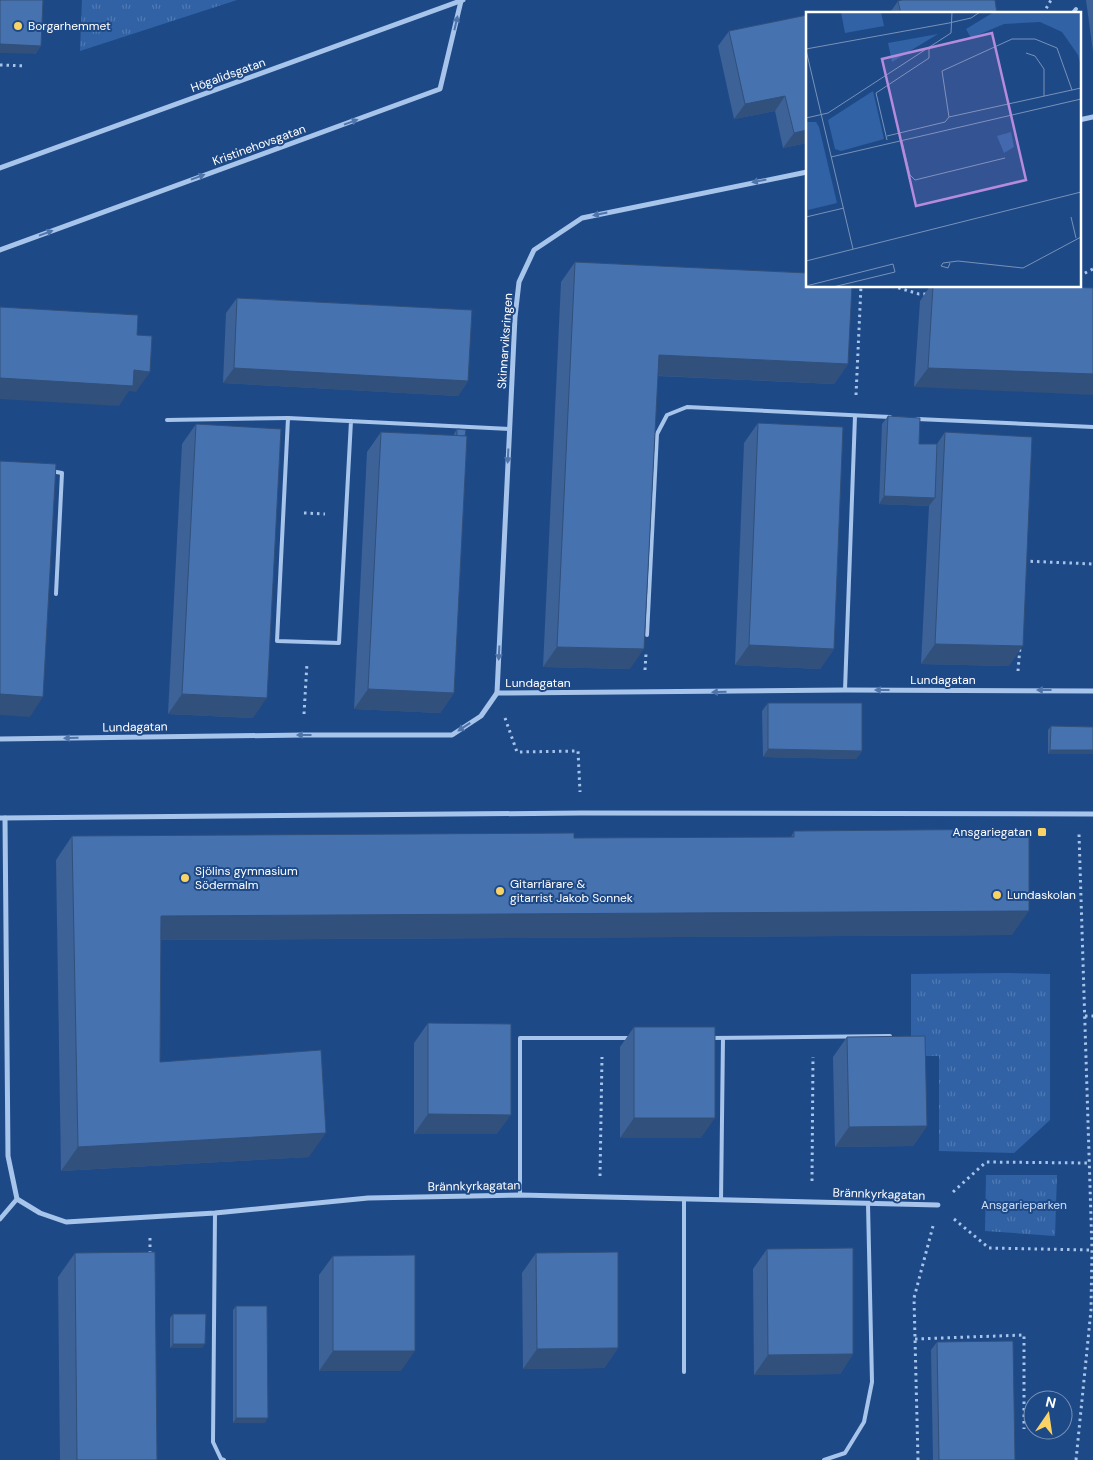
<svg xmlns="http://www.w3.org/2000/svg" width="1093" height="1460" viewBox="0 0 1093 1460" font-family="'DM Sans',sans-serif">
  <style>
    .park { fill: url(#park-tufts) }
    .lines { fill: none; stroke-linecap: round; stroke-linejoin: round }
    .path { stroke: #a7c4eb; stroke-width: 3; stroke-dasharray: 2.5 4; stroke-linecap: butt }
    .service { stroke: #a7c4eb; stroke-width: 4 }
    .pedestrian { stroke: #a7c4eb; stroke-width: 4.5 }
    .minor { stroke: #a7c4eb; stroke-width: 5 }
    .wall { fill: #3c6297 }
    .shaded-wall { fill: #31507b }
    .building { fill: #4672b0; stroke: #31507b }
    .oneway { fill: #4e74aa }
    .poi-dot { fill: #fad366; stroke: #1e4987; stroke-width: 2 }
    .labels { text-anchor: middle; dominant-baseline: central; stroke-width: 4; stroke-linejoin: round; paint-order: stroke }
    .poi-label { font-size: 12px; fill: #fff; stroke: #1e4987; text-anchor: start }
    .street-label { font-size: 12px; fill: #fff; stroke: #1e4987 }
    .park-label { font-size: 12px; fill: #ccdff8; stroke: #1e4987 }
    .inset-road { fill: none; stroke: #7892b7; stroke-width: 1 }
    .view { fill: #b68bdc; fill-opacity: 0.15; stroke: #b68bdc; stroke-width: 2.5 }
    .inset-edge { fill: none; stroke: #fff; stroke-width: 2.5 }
  </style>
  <defs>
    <pattern id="park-tufts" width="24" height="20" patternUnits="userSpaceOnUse" patternTransform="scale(1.25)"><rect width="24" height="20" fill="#3162a5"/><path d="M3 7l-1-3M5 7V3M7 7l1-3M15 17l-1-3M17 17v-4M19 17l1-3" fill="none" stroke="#507ab2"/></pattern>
  </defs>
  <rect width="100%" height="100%" fill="#1e4987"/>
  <g class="park">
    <polygon points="82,0 237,0 80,51"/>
    <polygon points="1008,973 1050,974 1050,1120 1014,1153 939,1151 939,1056 911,1056 911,974"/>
    <polygon points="986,1175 1057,1175 1055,1236 985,1231"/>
  </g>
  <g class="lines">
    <g class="path">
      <polyline points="1043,14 1051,0"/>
      <polyline points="0,65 26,66"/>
      <polyline points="1079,276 1093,269"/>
      <polyline points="892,286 919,294 927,294"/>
      <polyline points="856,395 861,286"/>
      <polyline points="304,513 325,514"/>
      <polyline points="1024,561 1093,564"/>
      <polyline points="645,670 646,654"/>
      <polyline points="1018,671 1020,647"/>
      <polyline points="304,714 307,663"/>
      <polyline points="505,718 517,752 578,751 580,792"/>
      <polyline points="1085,1016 1093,1016"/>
      <polyline points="600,1176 602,1057"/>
      <polyline points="812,1181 813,1057"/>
      <polyline points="953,1192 986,1162 1089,1163"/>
      <polyline points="954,1219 989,1248 1092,1250"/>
      <polyline points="150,1238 150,1254"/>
      <polyline points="915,1339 1024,1335 1024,1429"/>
      <polyline points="918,1460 914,1298 933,1226"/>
      <polyline points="1076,1460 1091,1310 1092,1250 1079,834"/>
    </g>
    <g class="service">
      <polyline points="1072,14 1076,9"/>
      <polyline points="917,419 1093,427"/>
      <polyline points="167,420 288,418"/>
      <polyline points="351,421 339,643 277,641 288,418 510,429"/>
      <polyline points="51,471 62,473 56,594"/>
      <polyline points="647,635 657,434 667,415 687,407 890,417"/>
      <polyline points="845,690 855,416"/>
      <polyline points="711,1038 890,1036"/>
      <polyline points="520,1195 520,1038 629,1038"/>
      <polyline points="721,1200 723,1038"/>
      <polyline points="215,1213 213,1442 221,1459 224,1460"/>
      <polyline points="684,1372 684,1199"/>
      <polyline points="824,1460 845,1453 864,1422 872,1382 868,1204"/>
    </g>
    <polyline class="pedestrian" points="0,1219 17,1199"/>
    <g class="minor">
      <polyline points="1079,120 1093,117"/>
      <polyline points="0,168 463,0"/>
      <polyline points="0,250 440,89 461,1"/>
      <polyline points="497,693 515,317 519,282 534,250 582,218 807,172"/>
      <polyline points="497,693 845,690 1093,691"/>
      <polyline points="0,739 303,735 452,735 481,716 497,693"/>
      <polyline points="0,818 581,813 1093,814"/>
      <polyline points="5,818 8,1156 17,1199 40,1213 66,1222 215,1213 368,1198 520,1195 938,1205"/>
    </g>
  </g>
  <g class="wall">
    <polygon points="1086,0 1093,0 1093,52"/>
    <polygon points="898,1 997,14 889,14"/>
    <polygon points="807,15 807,143 783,148 775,111 734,119 718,46 729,31"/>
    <polygon points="575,262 848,364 834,384 658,376 630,669 543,667 561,282"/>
    <polygon points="930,286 1049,286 914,387 920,301"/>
    <polygon points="237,298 468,381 458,396 223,383 226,313"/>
    <polygon points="888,416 919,444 937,444 945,432 1009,666 921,664 929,506 879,504 882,424"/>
    <polygon points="758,423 834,649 820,669 735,665 744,443"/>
    <polygon points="196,424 253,718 168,714 182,444"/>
    <polygon points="457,429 454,693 440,713 354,709 367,452 381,432 454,436 454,434"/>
    <polygon points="768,703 862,751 856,759 763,757 762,711"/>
    <polygon points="1051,726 1093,727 1093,754 1048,754 1048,730"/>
    <polygon points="794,831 1012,935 161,940 160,1062 309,1157 61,1171 56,860 72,836 574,838 791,837"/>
    <polygon points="428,1023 497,1134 414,1134 414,1043"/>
    <polygon points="634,1027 701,1138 620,1138 620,1047"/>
    <polygon points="847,1037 927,1126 913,1146 835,1147 833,1057"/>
    <polygon points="767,1249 853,1354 840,1374 754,1375 753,1269"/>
    <polygon points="75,1253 157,1460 60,1460 58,1277"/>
    <polygon points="536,1253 618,1348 604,1368 523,1369 522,1273"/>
    <polygon points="333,1256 401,1371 319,1371 319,1275"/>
    <polygon points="236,1306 265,1423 233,1423 233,1310"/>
    <polygon points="173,1314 202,1348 170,1348 170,1318"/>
    <polygon points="937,1342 1015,1460 933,1460 931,1350"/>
  </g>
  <g class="shaded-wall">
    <polygon points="0,44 41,46 36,54 0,53"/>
    <polygon points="785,96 775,111 734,119 745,104"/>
    <polygon points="807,130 807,143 783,148 794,133"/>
    <polygon points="659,355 848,364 834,384 645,375"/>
    <polygon points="234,368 468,381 458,396 223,383"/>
    <polygon points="928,368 1093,374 1093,395 914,387"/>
    <polygon points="134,370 150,372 136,392 129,391 119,406 0,399 0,378"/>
    <polygon points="884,496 935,498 929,506 879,504"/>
    <polygon points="935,644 1023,646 1009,666 921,664"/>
    <polygon points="749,645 834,649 820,669 735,665"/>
    <polygon points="557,647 644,649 630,669 543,667"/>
    <polygon points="368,689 454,693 440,713 354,709"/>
    <polygon points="0,694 43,697 30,717 0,715"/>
    <polygon points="182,694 267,698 253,718 168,714"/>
    <polygon points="768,749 862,751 856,759 763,757"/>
    <polygon points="1050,750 1093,750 1093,754 1048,754"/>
    <polygon points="1029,911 1012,935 144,940 161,916"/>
    <polygon points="428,1114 511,1115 497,1134 414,1134"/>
    <polygon points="634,1118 715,1118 701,1138 620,1138"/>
    <polygon points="927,1126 913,1146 835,1147 849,1127"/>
    <polygon points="326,1133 309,1157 61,1171 78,1147"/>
    <polygon points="173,1344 205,1344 202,1348 170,1348"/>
    <polygon points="618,1348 604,1368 523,1369 537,1349"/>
    <polygon points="333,1351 415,1351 401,1371 319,1371"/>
    <polygon points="853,1354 840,1374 754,1375 768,1355"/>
    <polygon points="236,1418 268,1418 265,1423 233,1423"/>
  </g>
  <g class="building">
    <polygon points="0,0 43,0 41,46 0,44"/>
    <polygon points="902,0 995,0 997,14 901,14 898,1"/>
    <polygon points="822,11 823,14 811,14"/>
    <polygon points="807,15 807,130 794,133 785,96 745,104 729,31"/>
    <polygon points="575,262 807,273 807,286 852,286 848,364 659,355 644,649 557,647"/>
    <polygon points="933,286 1049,286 1093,288 1093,374 928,368"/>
    <polygon points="237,298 472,310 468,381 234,368"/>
    <polygon points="0,307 138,315 137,335 152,336 150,372 134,370 133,386 0,378"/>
    <polygon points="888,416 920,418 919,444 937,444 935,498 884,496"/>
    <polygon points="758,423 843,427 834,649 749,645"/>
    <polygon points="196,424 281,429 267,698 182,694"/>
    <polygon points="457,429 466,430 465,436 457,436"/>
    <polygon points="381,432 467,436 454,693 368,689"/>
    <polygon points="945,432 1032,437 1023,646 935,644"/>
    <polygon points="0,461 56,464 43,697 0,694"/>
    <polygon points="768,703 862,703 862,751 768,749"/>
    <polygon points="1051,726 1093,727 1093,750 1050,750"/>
    <polygon points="1029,829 1029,911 161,916 160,1062 321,1050 326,1133 78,1147 72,836 574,833 574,838 794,837 794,831"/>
    <polygon points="428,1023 511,1024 511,1115 428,1114"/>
    <rect x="634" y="1027" width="81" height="91"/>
    <polygon points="925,1036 927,1126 849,1127 847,1037"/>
    <polygon points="853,1248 853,1354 768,1355 767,1249"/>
    <polygon points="155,1252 157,1460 77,1460 75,1253"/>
    <polygon points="618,1252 618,1348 537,1349 536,1253"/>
    <polygon points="415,1255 415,1351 333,1351 333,1256"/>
    <polygon points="236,1306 267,1306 268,1418 236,1418"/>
    <polygon points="173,1314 206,1314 205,1344 173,1344"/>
    <polygon points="1013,1341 1015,1460 939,1460 937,1342"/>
  </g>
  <defs><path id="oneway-solid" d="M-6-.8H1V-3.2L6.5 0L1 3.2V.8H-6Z" transform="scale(1.25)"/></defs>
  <g class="oneway">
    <use href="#oneway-solid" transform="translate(456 23) rotate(-77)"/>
    <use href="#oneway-solid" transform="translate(351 122) rotate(-20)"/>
    <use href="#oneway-solid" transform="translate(198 177) rotate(-20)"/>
    <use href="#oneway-solid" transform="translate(759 181) rotate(169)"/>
    <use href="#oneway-solid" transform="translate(600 214) rotate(168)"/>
    <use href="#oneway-solid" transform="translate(46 233) rotate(-20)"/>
    <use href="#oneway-solid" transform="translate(508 456) rotate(93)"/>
    <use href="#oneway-solid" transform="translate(499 653) rotate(93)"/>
    <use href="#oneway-solid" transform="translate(882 690) rotate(-180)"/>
    <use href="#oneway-solid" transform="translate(1044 690) rotate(-180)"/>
    <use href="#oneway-solid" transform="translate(719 692) rotate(179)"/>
    <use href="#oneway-solid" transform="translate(464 727) rotate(147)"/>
    <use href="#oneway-solid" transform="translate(304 735) rotate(180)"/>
    <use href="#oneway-solid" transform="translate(71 738) rotate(179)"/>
  </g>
  <g class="poi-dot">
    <circle cx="18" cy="26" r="5"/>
    <rect x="1037" y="827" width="10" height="10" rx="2.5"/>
    <circle cx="185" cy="878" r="5"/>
    <circle cx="500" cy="891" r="5"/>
    <circle cx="997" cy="895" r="5"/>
  </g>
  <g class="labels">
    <g class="poi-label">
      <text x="28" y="26">Borgarhemmet</text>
      <text x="1032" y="832" text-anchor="end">Ansgariegatan</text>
      <text x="195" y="871">Sjölins gymnasium<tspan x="195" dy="14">Södermalm</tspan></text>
      <text x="510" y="884">Gitarrlärare &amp;<tspan x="510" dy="14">gitarrist Jakob Sonnek</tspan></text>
      <text x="1007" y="895">Lundaskolan</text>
    </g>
    <g class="street-label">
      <text transform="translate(228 75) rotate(-20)">Högalidsgatan</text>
      <text transform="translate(259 145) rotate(-20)">Kristinehovsgatan</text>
      <text transform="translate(505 341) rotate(-86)">Skinnarviksringen</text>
      <text x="943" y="680">Lundagatan</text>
      <text x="538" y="683">Lundagatan</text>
      <text transform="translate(135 727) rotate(-1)">Lundagatan</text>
      <text transform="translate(474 1186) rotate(-1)">Brännkyrkagatan</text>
      <text transform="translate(879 1194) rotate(2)">Brännkyrkagatan</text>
    </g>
    <g class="park-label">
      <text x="1024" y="1205">Ansgarieparken</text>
    </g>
  </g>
  <g transform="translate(806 12)">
    <rect width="275" height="275" fill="#1e4987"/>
    <path d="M35,0H75L78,14L39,21ZM188,0H275V54L272,43L256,20L234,10L198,12L165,26L160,17ZM132,22L86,50L82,31ZM67,79L78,127L35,139L29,137L22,108ZM0,110H10L13,115L31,191L2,198ZM205,120L208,135L198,141L191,124Z" fill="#3162a5"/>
    <path class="inset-road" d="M0,37L143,11L165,6L174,0M0,38L47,237M220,41L229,44L238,57V84M143,105L136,59L206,27H229L251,36L266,78M0,106L22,101L145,21L146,0M81,124L139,110L143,105L275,76M81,128L70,81L123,46V36M96,129L104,163L109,168L199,146M25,145L275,87M0,205L38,196M265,205L270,226M0,249L275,180M144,251L142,256L135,254L137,251L152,249L217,256L275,225M0,274L87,252L89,260L27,275"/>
    <path class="view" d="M186,21L220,168L110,194L76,47Z"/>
    <rect width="275" height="275" class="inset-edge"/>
  </g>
  <g transform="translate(1048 1415) rotate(13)"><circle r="24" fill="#1e4987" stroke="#7892b7"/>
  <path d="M0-4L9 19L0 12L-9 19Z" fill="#fad366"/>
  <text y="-8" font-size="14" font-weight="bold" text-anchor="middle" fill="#ffffff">N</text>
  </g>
</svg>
